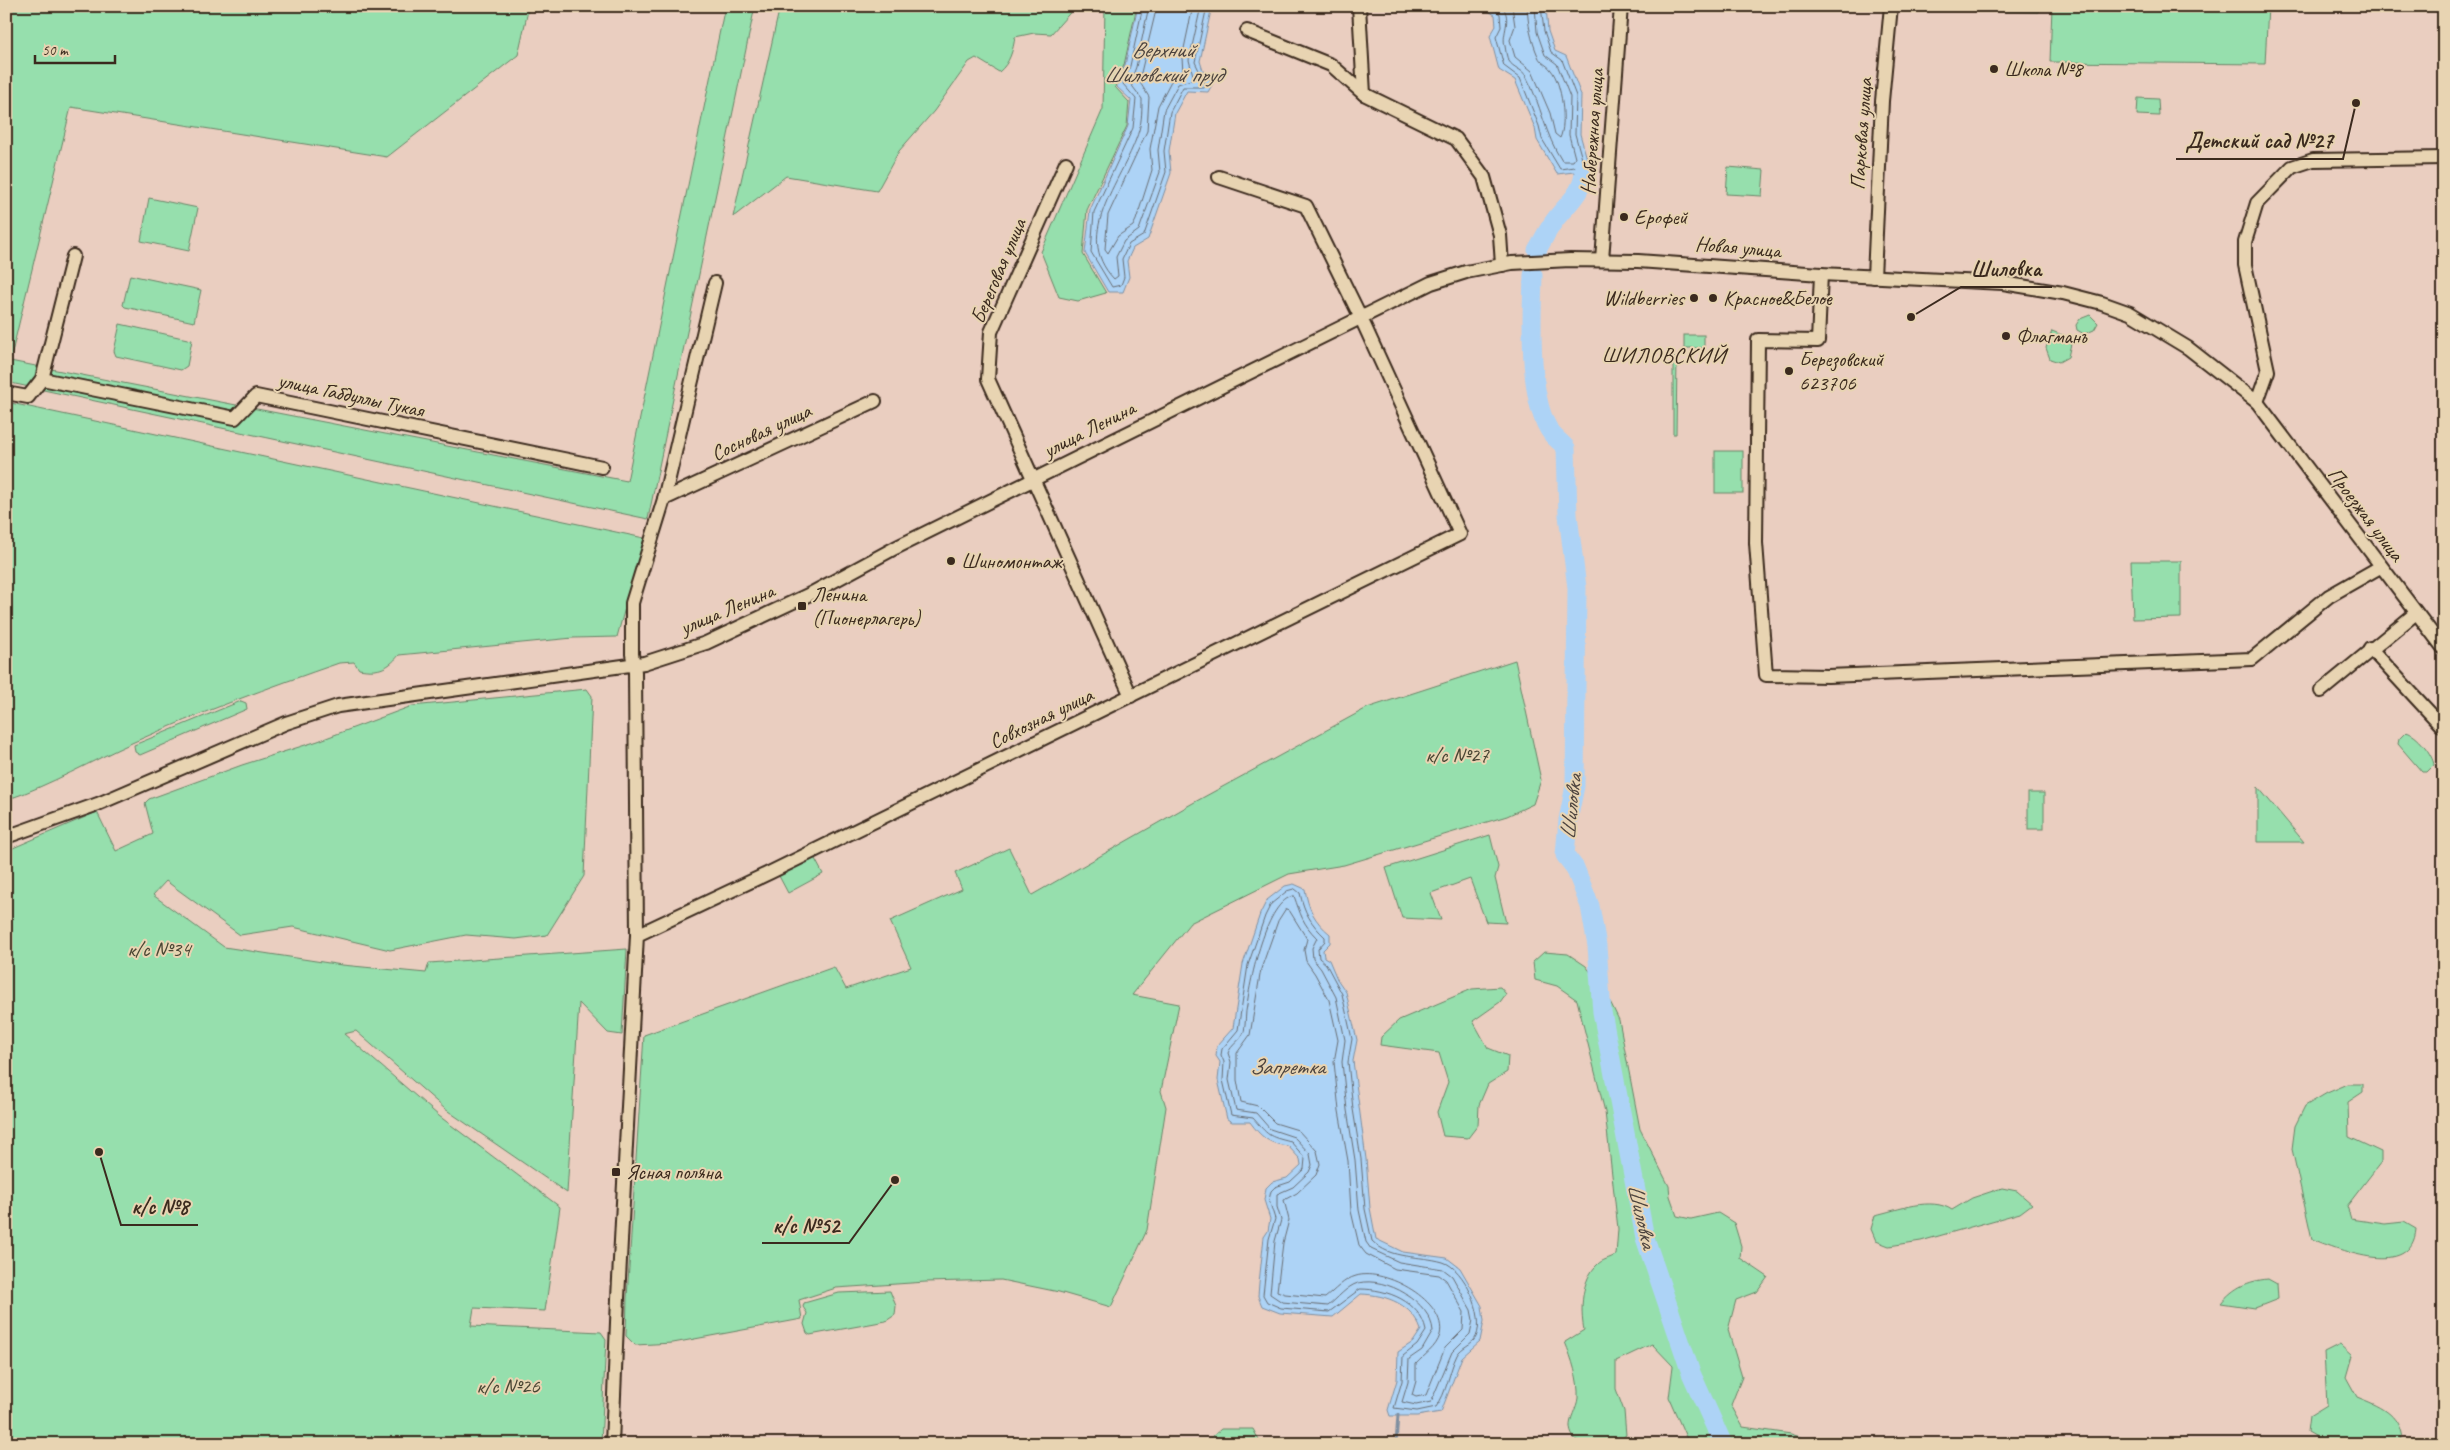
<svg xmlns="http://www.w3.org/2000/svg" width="2450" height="1450" viewBox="0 0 2450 1450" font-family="Caveat,sans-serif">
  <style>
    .green { fill: #96dfad; stroke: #688466 }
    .water { fill: #add3f6; stroke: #7f8fa0 }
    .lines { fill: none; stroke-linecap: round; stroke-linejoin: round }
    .shore { stroke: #696e74; stroke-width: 1 }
    .stream { stroke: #7f8fa0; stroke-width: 3 }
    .river { stroke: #add3f6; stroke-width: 19 }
    .minor-casing { stroke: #3b2a1e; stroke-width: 16 }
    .minor { stroke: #e8d4b2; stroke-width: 12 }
    .poi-dot { fill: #3b2a1e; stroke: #e8d4b2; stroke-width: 2 }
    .labels { text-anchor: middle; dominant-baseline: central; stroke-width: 4; stroke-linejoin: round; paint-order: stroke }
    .poi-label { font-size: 21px; fill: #3b2a1e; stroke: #e8d4b2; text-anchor: start }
    .street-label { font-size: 21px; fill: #3b2a1e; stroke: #e8d4b2 }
    .park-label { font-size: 21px; fill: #494533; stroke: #e8d4b2 }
    .water-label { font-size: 22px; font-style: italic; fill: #4c433e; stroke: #e8d4b2 }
    .neighbourhood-label { font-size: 22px; letter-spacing: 1px; fill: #3b2a1e; stroke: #e8d4b2 }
    .leader { fill: none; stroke: #3b2a1e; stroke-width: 2 }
    .callout-dot { fill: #3b2a1e; stroke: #e8d4b2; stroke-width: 2 }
    .callout-label { font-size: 22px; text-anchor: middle; font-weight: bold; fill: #3b2a1e; stroke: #e8d4b2; stroke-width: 4; stroke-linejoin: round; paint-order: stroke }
  </style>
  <rect width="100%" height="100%" fill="#eacec0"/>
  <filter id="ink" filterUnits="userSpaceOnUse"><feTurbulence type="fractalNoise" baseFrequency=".02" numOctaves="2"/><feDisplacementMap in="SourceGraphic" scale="10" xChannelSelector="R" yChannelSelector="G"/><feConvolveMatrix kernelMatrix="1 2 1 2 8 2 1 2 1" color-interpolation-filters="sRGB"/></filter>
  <g filter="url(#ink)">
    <g class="green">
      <polygon points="6,6 529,6 518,55 387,157 71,107 10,361 627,481 725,6 755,6 648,519 6,382"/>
      <path d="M780,6H1076L1051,34L1034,33L1015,37C1013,50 1010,63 999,72L976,58L969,62L934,111L899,151L877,191L786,176L733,217Z"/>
      <polygon points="1105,6 1137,6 1124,65 1115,87 1129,102 1127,126 1087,210 1083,254 1106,293 1078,301 1059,297 1041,252 1103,109"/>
      <polygon points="1989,6 2045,6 2039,12 1994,11"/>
      <polygon points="2052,6 2268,6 2265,64 2050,62"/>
      <polygon points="2138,98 2158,99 2159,116 2137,115"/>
      <polygon points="1728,167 1764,170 1762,196 1726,194"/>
      <polygon points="149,198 198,208 189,251 141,241"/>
      <polygon points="130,275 201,290 194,322 125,307 123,305"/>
      <polygon points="2090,315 2098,323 2094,330 2084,334 2077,330 2076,325 2080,319"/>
      <polygon points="120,324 192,340 187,366 181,370 116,356 114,351"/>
      <polygon points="2052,331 2072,339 2068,357 2059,362 2050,359 2046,348"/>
      <rect x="1684" y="335" width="20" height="13"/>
      <polygon points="1673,358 1677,358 1676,434 1673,434"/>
      <path d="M6,402L644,538L617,637L573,638L399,655C387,670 376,672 359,669L354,662L339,663C270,687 201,712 134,742C91,761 51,785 6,800Z"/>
      <rect x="1715" y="451" width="28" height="42"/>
      <polygon points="2131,561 2181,561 2181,618 2133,619"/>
      <polygon points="1515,660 1541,780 1533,804 1507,816 1344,865 1289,874 1190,923 1132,995 1179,1004 1161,1091 1166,1107 1147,1230 1111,1307 1059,1292 1001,1280 926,1282 836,1288 799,1300 802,1319 673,1343 635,1345 626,1336 627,1298 644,1035 834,967 846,989 911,967 890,921 962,889 955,873 1009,848 1032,895 1193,803 1367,708"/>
      <polygon points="587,689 592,696 584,876 547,935 516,939 466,935 390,950 293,927 240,935 166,881 153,895 224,947 342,965 426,973 429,963 627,949 622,1035 608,1033 579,1003 567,1193 445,1109 356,1031 344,1034 439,1116 560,1207 545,1311 474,1308 471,1326 601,1332 606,1339 601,1444 6,1444 6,851 97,812 116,851 153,834 145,803 149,799 242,765 318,741 412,706"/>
      <polygon points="241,701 246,703 247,709 140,755 135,752 134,745"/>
      <path d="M2406,732C2417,734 2433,755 2434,765L2427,772H2422L2398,744L2399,739Z"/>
      <polygon points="2258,787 2304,842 2258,842"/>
      <rect x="2028" y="793" width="16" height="36"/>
      <polygon points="1490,835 1498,867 1495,878 1506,923 1486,922 1470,879 1431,893 1441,920 1402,918 1386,868"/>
      <polygon points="814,857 823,874 788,893 779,876"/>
      <path d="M1544,952L1568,954L1586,966L1606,993L1619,1020L1640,1129L1669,1186L1670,1196L1677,1216L1691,1219L1718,1213L1734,1223L1741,1246L1740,1258L1768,1277L1757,1292L1736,1300L1728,1330L1742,1377L1731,1405L1743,1427L1791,1434L1821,1444H1689L1669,1398L1673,1366L1652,1344L1616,1361V1389L1624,1411L1626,1435L1615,1444C1600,1444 1573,1450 1570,1428C1569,1419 1577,1408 1578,1398C1579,1380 1572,1359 1565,1342L1584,1330C1580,1310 1581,1279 1598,1264C1602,1260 1610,1258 1616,1255L1618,1229L1605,1112L1577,1000L1557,986L1535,980L1533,962Z"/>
      <polygon points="1500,987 1506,994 1500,1002 1473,1021 1488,1048 1508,1056 1507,1072 1488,1084 1479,1105 1478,1125 1468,1138 1443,1136 1437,1112 1448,1082 1439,1053 1380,1045 1381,1037 1399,1020 1472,989"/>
      <path d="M2348,1084H2363V1092L2348,1102L2349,1137L2381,1152V1162L2347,1206L2351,1219L2385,1224L2404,1222L2416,1229C2412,1280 2340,1250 2312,1239L2292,1149L2295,1126L2305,1106L2327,1093Z"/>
      <path d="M2002,1188L2017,1191L2032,1204L2020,1213L1921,1241L1889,1246L1876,1241L1871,1229L1875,1215C1898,1210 1931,1196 1952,1210L1972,1198Z"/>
      <path d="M2268,1279L2277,1284L2278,1299L2255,1308L2221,1303C2234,1287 2248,1281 2268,1279Z"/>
      <polygon points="890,1291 896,1306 895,1315 886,1321 810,1335 807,1333 804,1324 807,1313 803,1307 804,1303 839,1293"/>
      <path d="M2340,1345L2352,1356L2346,1377L2357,1397C2379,1406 2400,1413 2402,1440L2396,1444H2328L2307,1432L2309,1416L2327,1405L2324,1353Z"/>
      <polygon points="1221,1429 1253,1429 1261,1444 1204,1444"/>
    </g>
    <g class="water">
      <polygon points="1138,6 1212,6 1200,61 1204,74 1213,83 1208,92 1187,91 1175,113 1169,151 1171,173 1148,239 1133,248 1127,261 1129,277 1123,292 1108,292 1085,253 1090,210 1128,126 1131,100 1117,87 1125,65"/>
      <polygon points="1484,6 1546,6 1548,31 1555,51 1566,56 1581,95 1580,134 1589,166 1586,192 1576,195 1579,180 1574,172 1557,174 1537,140 1535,128 1515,80 1499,70 1490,36 1496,26 1495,15 1485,9"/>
      <path d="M1294,884L1305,889C1308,908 1314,921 1330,934V943L1323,950L1324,957L1329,960L1337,979L1346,992L1357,1040L1353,1061L1366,1159L1370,1208L1376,1239L1403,1252L1447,1258L1460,1268L1482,1306L1484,1321L1480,1341L1462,1357L1441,1412L1417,1416H1390L1388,1410L1397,1380L1398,1352L1413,1342L1421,1330C1412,1304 1387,1295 1361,1294L1333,1317L1280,1313L1262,1306L1258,1296L1259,1283L1264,1237L1268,1231L1270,1219L1264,1200L1266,1188L1272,1182L1287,1178L1301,1165L1300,1159L1288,1146C1269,1144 1261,1137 1250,1122H1232L1227,1119L1218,1080L1220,1062L1216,1056L1217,1046L1233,1028L1243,964L1260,914L1267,900L1285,886Z"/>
    </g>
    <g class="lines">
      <g class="shore">
        <polyline points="1143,6 1130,66 1123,84 1136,99 1133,128 1094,212 1091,252 1112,287 1121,285 1124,277 1122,259 1129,244 1144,235 1166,172 1164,151 1170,112 1183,87 1204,87 1206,85 1195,62 1207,6"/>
        <path d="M1149,6L1136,67L1130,83L1142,99C1142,108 1142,120 1139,130C1126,177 1070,233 1114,279L1118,276L1116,257L1124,241L1139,230L1160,172L1158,150L1164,110L1178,84L1194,79L1189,60L1201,6"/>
        <polyline points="1157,6 1139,81 1149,97 1147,131 1108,215 1105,249 1108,253 1118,236 1133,226 1136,220 1152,170 1150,149 1158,106 1171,81 1183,72 1182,58 1193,6"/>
        <polyline points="1490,6 1500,14 1501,27 1496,37 1504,66 1520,78 1539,126 1542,139 1560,169 1574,167 1582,172 1584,166 1575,134 1576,96 1562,60 1551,52 1544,31 1541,6"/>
        <path d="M1502,6C1513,20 1501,33 1505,46C1506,51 1506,57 1509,61C1513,68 1522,69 1526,76C1541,104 1545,135 1562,161H1573L1575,158L1569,135L1570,97L1557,64L1545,55L1537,32L1535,6"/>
        <path d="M1512,6L1515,26L1510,40L1515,57L1532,71L1550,113L1555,134L1560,138C1567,124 1562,83 1551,70C1547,64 1541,64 1538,56C1531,40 1528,24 1527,6"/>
        <path d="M1295,889L1300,893C1304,912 1311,924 1325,937V941L1318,949L1319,958L1326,964L1342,994L1352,1039L1348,1062L1353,1109L1361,1159L1365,1209L1372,1241C1391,1260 1419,1255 1443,1262C1464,1268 1486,1316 1476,1337C1473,1344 1461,1347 1457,1355C1449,1371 1447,1393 1436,1407L1417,1411L1394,1408L1402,1381L1403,1356L1417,1345L1426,1331C1420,1301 1387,1289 1360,1289L1329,1312L1281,1308L1267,1302L1263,1295L1269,1239L1275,1219L1269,1200L1271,1191L1275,1187L1290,1182L1304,1169L1305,1158L1291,1142C1267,1136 1269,1136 1253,1118L1231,1115L1223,1080L1224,1062L1221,1055L1222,1049L1238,1030L1248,965L1265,916L1271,904L1287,891Z"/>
        <path d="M1294,896C1301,915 1302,923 1317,938L1312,948L1313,959L1321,969L1336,997L1345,1040L1342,1062L1347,1110L1355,1160L1359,1210L1366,1242L1371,1249L1399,1262L1443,1269L1452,1276L1471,1310L1473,1320L1470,1334L1452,1352L1431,1402L1416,1405L1402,1402L1408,1382L1409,1359L1422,1350L1433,1331C1431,1302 1386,1276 1358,1283C1347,1286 1337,1299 1328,1306L1282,1302L1270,1294L1275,1241L1281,1220L1277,1207V1194L1293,1187L1309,1172L1312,1165L1310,1154L1294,1137L1270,1129L1256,1113L1236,1110L1229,1080L1231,1062L1228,1053C1231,1045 1241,1040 1244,1032C1246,1023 1245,1013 1247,1005C1250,982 1266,899 1294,896Z"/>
        <path d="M1286,909L1289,910L1307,939L1304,950L1306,961L1315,974L1329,1000L1338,1040L1334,1062L1339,1111L1348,1161L1351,1211L1359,1245L1366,1254L1395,1269L1439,1275L1446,1280L1464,1312L1463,1330L1445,1348L1426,1395L1416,1397L1412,1395L1416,1381V1364C1424,1355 1436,1348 1440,1335C1448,1302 1385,1267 1356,1276C1344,1279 1334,1291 1325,1298L1285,1294L1277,1291L1283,1243L1289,1220L1284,1200L1297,1193L1316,1175L1320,1164L1317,1151L1298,1130L1275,1123L1258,1106L1241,1102L1237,1080V1053L1250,1035L1261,969L1278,921Z"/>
      </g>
      <polyline class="stream" points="1396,1444 1398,1415"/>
      <g class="river">
        <path d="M1537,250C1543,240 1548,229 1555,220C1566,205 1584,192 1584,171"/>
        <path d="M1533,275C1532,315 1527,402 1552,434C1556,439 1562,443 1566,448L1568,515L1577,588L1575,786L1568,820L1565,855L1575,868L1590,906L1597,946L1602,1012L1645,1238L1691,1373L1723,1444"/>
      </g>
      <defs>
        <g id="minor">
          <polyline points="1359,6 1364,94 1456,139 1484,177 1500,235 1502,265"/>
          <polyline points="1247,31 1331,65 1364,94"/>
          <polyline points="1066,163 991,332 988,379 1131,696"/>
          <polyline points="1602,260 1621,6"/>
          <polyline points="1821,274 1818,341 1758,340 1756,543 1766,675 1828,676 2252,659 2329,596 2380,567"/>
          <polyline points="1874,277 1882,101 1891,6"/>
          <polyline points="42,379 235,418 256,396 602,467"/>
          <polyline points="6,393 28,397 42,379 73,256"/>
          <polyline points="2257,402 2268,371 2245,265 2245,242 2257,203 2292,167 2313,160 2444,158"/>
          <polyline points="664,499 875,401"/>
          <polyline points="2370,648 2441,725"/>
          <polyline points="2321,691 2416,613"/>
          <polyline points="6,837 98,804 286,723 338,706 644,663 706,643 810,594 895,548 1431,283 1466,272 1512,263 1570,260 1638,261 1821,274 2003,283 2063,293 2102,303 2130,313 2188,348 2257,402 2444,649"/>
          <polyline points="637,935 771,872 1460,534 1360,316 1306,206 1219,177"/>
          <polyline points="612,1444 618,1298 637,935 635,672 632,654 632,603 664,499 715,283"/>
        </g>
      </defs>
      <use href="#minor" class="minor-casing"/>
      <use href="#minor" class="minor"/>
    </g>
  </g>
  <g class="poi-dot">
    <circle cx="1994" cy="69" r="5"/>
    <circle cx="1624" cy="217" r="5"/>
    <circle cx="1694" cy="298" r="5"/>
    <circle cx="1713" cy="298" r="5"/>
    <circle cx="2006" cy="336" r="5"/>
    <circle cx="1789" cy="371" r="5"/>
    <circle cx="951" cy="561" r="5"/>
    <rect x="797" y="601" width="10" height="10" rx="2.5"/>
    <rect x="611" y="1167" width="10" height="10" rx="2.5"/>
  </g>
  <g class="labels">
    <g class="poi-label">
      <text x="2004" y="69">Школа №8</text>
      <text x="1634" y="217">Ерофей</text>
      <text x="1684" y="298" text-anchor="end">Wildberries</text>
      <text x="1723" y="298">Красное&amp;Белое</text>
      <text x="2016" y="336">Флагманъ</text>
      <text x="1799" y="359">Березовский<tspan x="1799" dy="24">623706</tspan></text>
      <text x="961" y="561">Шиномонтаж</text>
      <text x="812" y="594">Ленина<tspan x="812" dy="24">(Пионерлагерь)</tspan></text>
      <text x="626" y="1172">Ясная поляна</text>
    </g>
    <g class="street-label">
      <text transform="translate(1592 132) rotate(-86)">Набережная улица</text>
      <text transform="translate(1861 134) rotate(-86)">Парковая улица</text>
      <text transform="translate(1738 247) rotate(5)">Новая улица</text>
      <text transform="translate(998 271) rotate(-67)">Береговая улица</text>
      <text transform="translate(351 395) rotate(12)">улица Габдуллы Тукая</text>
      <text transform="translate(1089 429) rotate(-27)">улица Ленина</text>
      <text transform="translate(761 432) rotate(-25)">Сосновая улица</text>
      <text transform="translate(2366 514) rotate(53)">Проезжая улица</text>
      <text transform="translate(727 609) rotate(-23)">улица Ленина</text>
      <text transform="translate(1041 718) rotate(-26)">Совхозная улица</text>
    </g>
    <g class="park-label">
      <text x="1457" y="755">к/с №27</text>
      <text x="159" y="949">к/с №34</text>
      <text x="508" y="1386">к/с №26</text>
    </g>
    <g class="water-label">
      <text x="1163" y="50">Верхний<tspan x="1163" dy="25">Шиловский пруд</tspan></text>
      <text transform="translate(1571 807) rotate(-84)">Шиловка</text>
      <text x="1287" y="1067">Запретка</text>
      <text transform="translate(1642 1216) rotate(77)">Шиловка</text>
    </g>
    <g class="neighbourhood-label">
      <text x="1664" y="355">ШИЛОВСКИЙ</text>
    </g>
  </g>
  <path class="leader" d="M2356 103L2343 159H2176M1911 317L1961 287H2052M99 1152L121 1225H198M895 1180L849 1243H762"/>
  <g class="callout-dot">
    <circle cx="2356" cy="103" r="5"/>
    <circle cx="1911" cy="317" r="5"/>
    <circle cx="99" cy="1152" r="5"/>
    <circle cx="895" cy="1180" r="5"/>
  </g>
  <g class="callout-label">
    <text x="2259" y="148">Детский сад №27</text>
    <text x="2006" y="276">Шиловка</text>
    <text x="160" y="1214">к/с №8</text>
    <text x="806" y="1233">к/с №52</text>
  </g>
  <rect width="2450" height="1450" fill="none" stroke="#e8d4b2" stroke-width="25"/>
  <rect x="12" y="12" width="2425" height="1425" fill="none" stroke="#3b2a1e" stroke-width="2" filter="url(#ink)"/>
  <path d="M35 55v8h80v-8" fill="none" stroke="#3b2a1e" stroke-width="2.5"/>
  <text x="42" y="55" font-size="15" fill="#3b2a1e" stroke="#e8d4b2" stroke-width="4" paint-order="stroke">50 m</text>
</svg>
